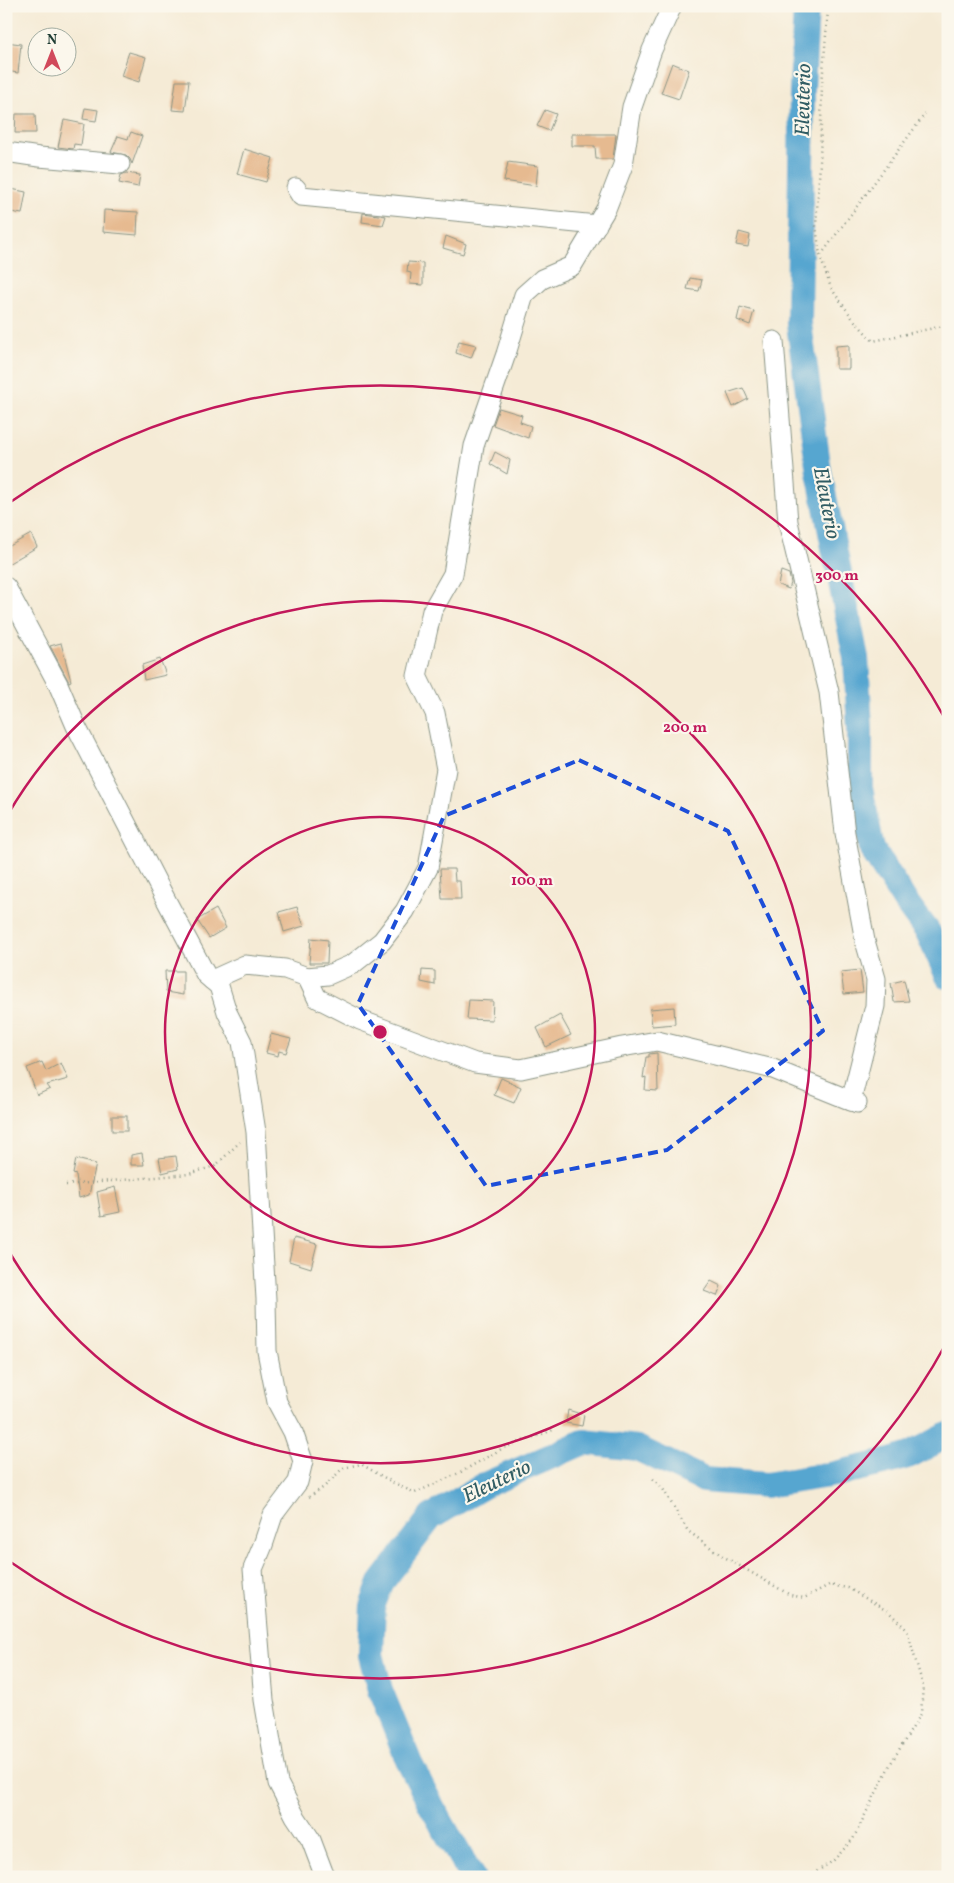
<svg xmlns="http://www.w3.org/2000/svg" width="954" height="1883" viewBox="0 0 954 1883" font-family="Vollkorn,serif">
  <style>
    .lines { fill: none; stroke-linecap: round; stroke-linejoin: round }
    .river { stroke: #56a6d0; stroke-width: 26 }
    .building { fill: #e6ba90 }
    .minor-casing { stroke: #8a9485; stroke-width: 21 }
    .path { stroke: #8a9485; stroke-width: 2.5; stroke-dasharray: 1 4; stroke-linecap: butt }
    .minor { stroke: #fff; stroke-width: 19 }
    .marked { fill: none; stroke: #1d4ed8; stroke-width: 4; stroke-dasharray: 10 6; stroke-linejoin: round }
    .ring { fill: none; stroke: #c2185b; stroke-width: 2.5 }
    .labels { text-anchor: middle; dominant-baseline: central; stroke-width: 4.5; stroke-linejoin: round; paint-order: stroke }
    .water-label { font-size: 21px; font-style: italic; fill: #305c63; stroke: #fbf7ec }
    .centre { fill: #c2185b; stroke: #fbf7ec; stroke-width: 2.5 }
    .ring-label { font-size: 15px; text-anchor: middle; font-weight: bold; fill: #c2185b; stroke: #fbf7ec; stroke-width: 4.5; stroke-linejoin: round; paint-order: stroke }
  </style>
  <rect width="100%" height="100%" fill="#fbf7ec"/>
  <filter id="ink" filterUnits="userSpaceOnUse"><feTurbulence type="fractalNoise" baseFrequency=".02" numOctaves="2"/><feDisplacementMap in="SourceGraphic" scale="10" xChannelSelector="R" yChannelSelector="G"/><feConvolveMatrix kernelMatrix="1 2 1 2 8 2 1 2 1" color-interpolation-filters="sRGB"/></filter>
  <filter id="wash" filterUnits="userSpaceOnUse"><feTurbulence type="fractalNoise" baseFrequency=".0096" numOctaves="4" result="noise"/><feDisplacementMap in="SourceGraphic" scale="20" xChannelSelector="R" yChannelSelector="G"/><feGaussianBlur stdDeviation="1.12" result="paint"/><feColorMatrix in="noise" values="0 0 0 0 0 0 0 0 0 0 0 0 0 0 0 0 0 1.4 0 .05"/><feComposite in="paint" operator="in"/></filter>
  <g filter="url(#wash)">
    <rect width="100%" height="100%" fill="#f5ebd6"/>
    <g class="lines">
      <g class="river">
        <polyline points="806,6 802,91 799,324 819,472 856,658 860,729 860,788 872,849 905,901 928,932 948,976"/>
        <polyline points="472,1877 432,1807 410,1764 380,1690 371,1655 373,1604 381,1583 431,1517 485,1485 584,1442 637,1448 704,1480 766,1485 835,1474 891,1461 910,1455 948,1435"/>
      </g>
    </g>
    <g id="blocks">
      <g class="building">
        <polygon points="6,42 21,44 18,73 6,71"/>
        <polygon points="129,52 146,57 139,82 121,76"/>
        <polygon points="672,63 689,70 679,99 661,93"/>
        <polygon points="176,81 189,81 185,111 172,110"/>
        <polygon points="85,108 98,110 96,121 83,119"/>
        <polygon points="545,110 556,114 549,131 537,126"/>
        <polygon points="16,114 35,114 36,133 15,133"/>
        <polygon points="64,120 84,124 81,145 74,144 73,149 58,147"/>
        <polygon points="131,132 142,136 132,164 130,159 126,155 111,152 118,136 128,139"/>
        <polygon points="572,134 616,134 613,159 596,159 595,146 572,146"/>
        <polygon points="244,149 273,158 266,182 237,174"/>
        <polygon points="508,162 538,166 536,186 504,181"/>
        <polygon points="126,173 140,175 138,187 119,183 121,175"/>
        <polygon points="6,188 26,192 22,214 6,211"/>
        <polygon points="104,210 138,212 137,235 103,232"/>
        <polygon points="363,213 386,216 383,225 362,222"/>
        <polygon points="739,232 750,235 748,247 736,245"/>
        <polygon points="446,236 466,244 463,254 443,248"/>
        <polygon points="408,262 423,263 423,285 410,284 411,273 407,272"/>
        <polygon points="690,278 702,280 699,291 687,289"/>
        <polygon points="740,307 754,311 750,325 737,320"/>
        <polygon points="459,341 476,345 471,358 456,353"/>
        <polygon points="849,345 849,369 836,369 836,346"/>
        <polygon points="743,388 748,399 733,407 727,393"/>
        <polygon points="499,408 522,415 520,422 531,426 528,438 493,425"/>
        <polygon points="495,452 510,460 507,474 490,464"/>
        <polygon points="31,534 37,547 6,565 6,548"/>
        <polygon points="781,571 789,574 791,583 789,589 778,585"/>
        <polygon points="61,643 71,681 69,682 50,646"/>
        <polygon points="160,659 166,675 144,680 142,665"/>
        <polygon points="440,869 454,869 455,881 460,881 461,899 442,899"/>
        <polygon points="297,907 304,926 284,932 279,912"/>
        <polygon points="216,909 226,928 209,938 197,920"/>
        <polygon points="311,938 328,940 327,963 309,963"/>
        <polygon points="422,970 435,971 435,985 421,982"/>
        <polygon points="860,970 863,992 844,994 841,972"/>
        <polygon points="165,971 183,971 183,995 166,992"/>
        <polygon points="904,980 909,1001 894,1002 891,983"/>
        <polygon points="469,1000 493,1001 492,1020 467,1019"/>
        <polygon points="674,1007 675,1024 652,1026 650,1009"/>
        <polygon points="560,1015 571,1035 546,1047 537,1028"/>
        <polygon points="271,1034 291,1039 286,1053 279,1051 278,1056 266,1053"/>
        <polygon points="657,1053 658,1091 645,1090 646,1077 643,1078 646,1057 649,1057 649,1054"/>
        <polygon points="42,1062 46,1071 61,1063 68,1079 47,1085 50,1089 37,1095 27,1068"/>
        <polygon points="501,1078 521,1087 514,1103 494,1095"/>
        <rect x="112" y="1116" width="15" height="15"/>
        <polygon points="142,1153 144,1165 131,1165 131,1155"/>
        <polygon points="176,1156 178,1169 162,1173 159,1158"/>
        <polygon points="76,1159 96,1164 89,1195 79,1198 76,1175 73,1174"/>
        <polygon points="115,1187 120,1212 101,1216 97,1192"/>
        <polygon points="294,1238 317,1244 311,1268 289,1261"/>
        <polygon points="711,1281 721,1286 717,1296 704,1291"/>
        <polygon points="568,1410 584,1415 582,1426 566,1423"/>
      </g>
    </g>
  </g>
  <g filter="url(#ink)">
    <use href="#blocks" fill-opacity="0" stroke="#8a9485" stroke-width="1"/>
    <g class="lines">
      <defs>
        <g id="minor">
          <polyline points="6,152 39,157 120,164"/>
          <polyline points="296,188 301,196 597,225"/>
          <polyline points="774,341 788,522 829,692 845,833 865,941 876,979 875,1006 851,1101"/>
          <polyline points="6,587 58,684 76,726 165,898 206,975 219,986 227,1012 242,1042 256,1132 266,1299 267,1351 277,1402 293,1432 303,1461 298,1482 273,1515 263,1545 253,1569 264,1700 278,1783 295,1816 311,1840 325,1877"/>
          <polyline points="307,977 317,998 360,1020 475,1063 521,1069 622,1047 657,1041 773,1069 857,1103"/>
          <polyline points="212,980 245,965 285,969 307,977 328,975 353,964 382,941 405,911 428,868 446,769 435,713 417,676 432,611 453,574 474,446 506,354 524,295 542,279 572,266 606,209 623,165 632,107 652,50 672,6"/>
        </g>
      </defs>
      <use href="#minor" class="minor-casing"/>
      <g class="path">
        <polyline points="829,6 828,10 822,84 820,163 816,226 820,256 831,288 853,319 873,341 948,325"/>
        <polyline points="821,255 925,114"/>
        <polyline points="66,1185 189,1174 215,1166 240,1142"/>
        <polyline points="653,1479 663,1489 688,1531 721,1555 790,1595 804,1598 829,1585 848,1588 889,1612 907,1630 923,1686 921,1714 891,1763 853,1839 833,1861 808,1877"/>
        <polyline points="309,1497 324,1487 343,1468 361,1464 392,1482 415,1493 461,1472 503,1448 556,1429"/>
      </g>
      <use href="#minor" class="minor"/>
    </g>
  </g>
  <path class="marked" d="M579,760L728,831L823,1031L667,1150L486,1186L358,1004L444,816Z"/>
  <g class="ring">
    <circle cx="380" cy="1032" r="215"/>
    <path d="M7 816A431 431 0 1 1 7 1248"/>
    <path d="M948 1340A646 646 0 0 1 9 1561M9 503A646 646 0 0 1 948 724"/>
  </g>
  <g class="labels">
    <g class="water-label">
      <text transform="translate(804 100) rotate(-89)">Eleuterio</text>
      <text transform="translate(826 503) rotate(79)">Eleuterio</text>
      <text transform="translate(497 1482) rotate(-26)">Eleuterio</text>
    </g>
  </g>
  <circle cx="380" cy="1032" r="8" class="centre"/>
  <g class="ring-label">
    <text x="837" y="580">300 m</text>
    <text x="685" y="732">200 m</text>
    <text x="532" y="885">100 m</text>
  </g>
  <rect width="954" height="1883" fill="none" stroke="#fbf7ec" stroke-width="25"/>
  <g transform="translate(52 52)"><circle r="24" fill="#fbf7ec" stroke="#a3ada2"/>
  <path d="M0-4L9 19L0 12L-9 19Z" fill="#d1495b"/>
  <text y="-8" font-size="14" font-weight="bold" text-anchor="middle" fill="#1f3d34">N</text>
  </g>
</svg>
